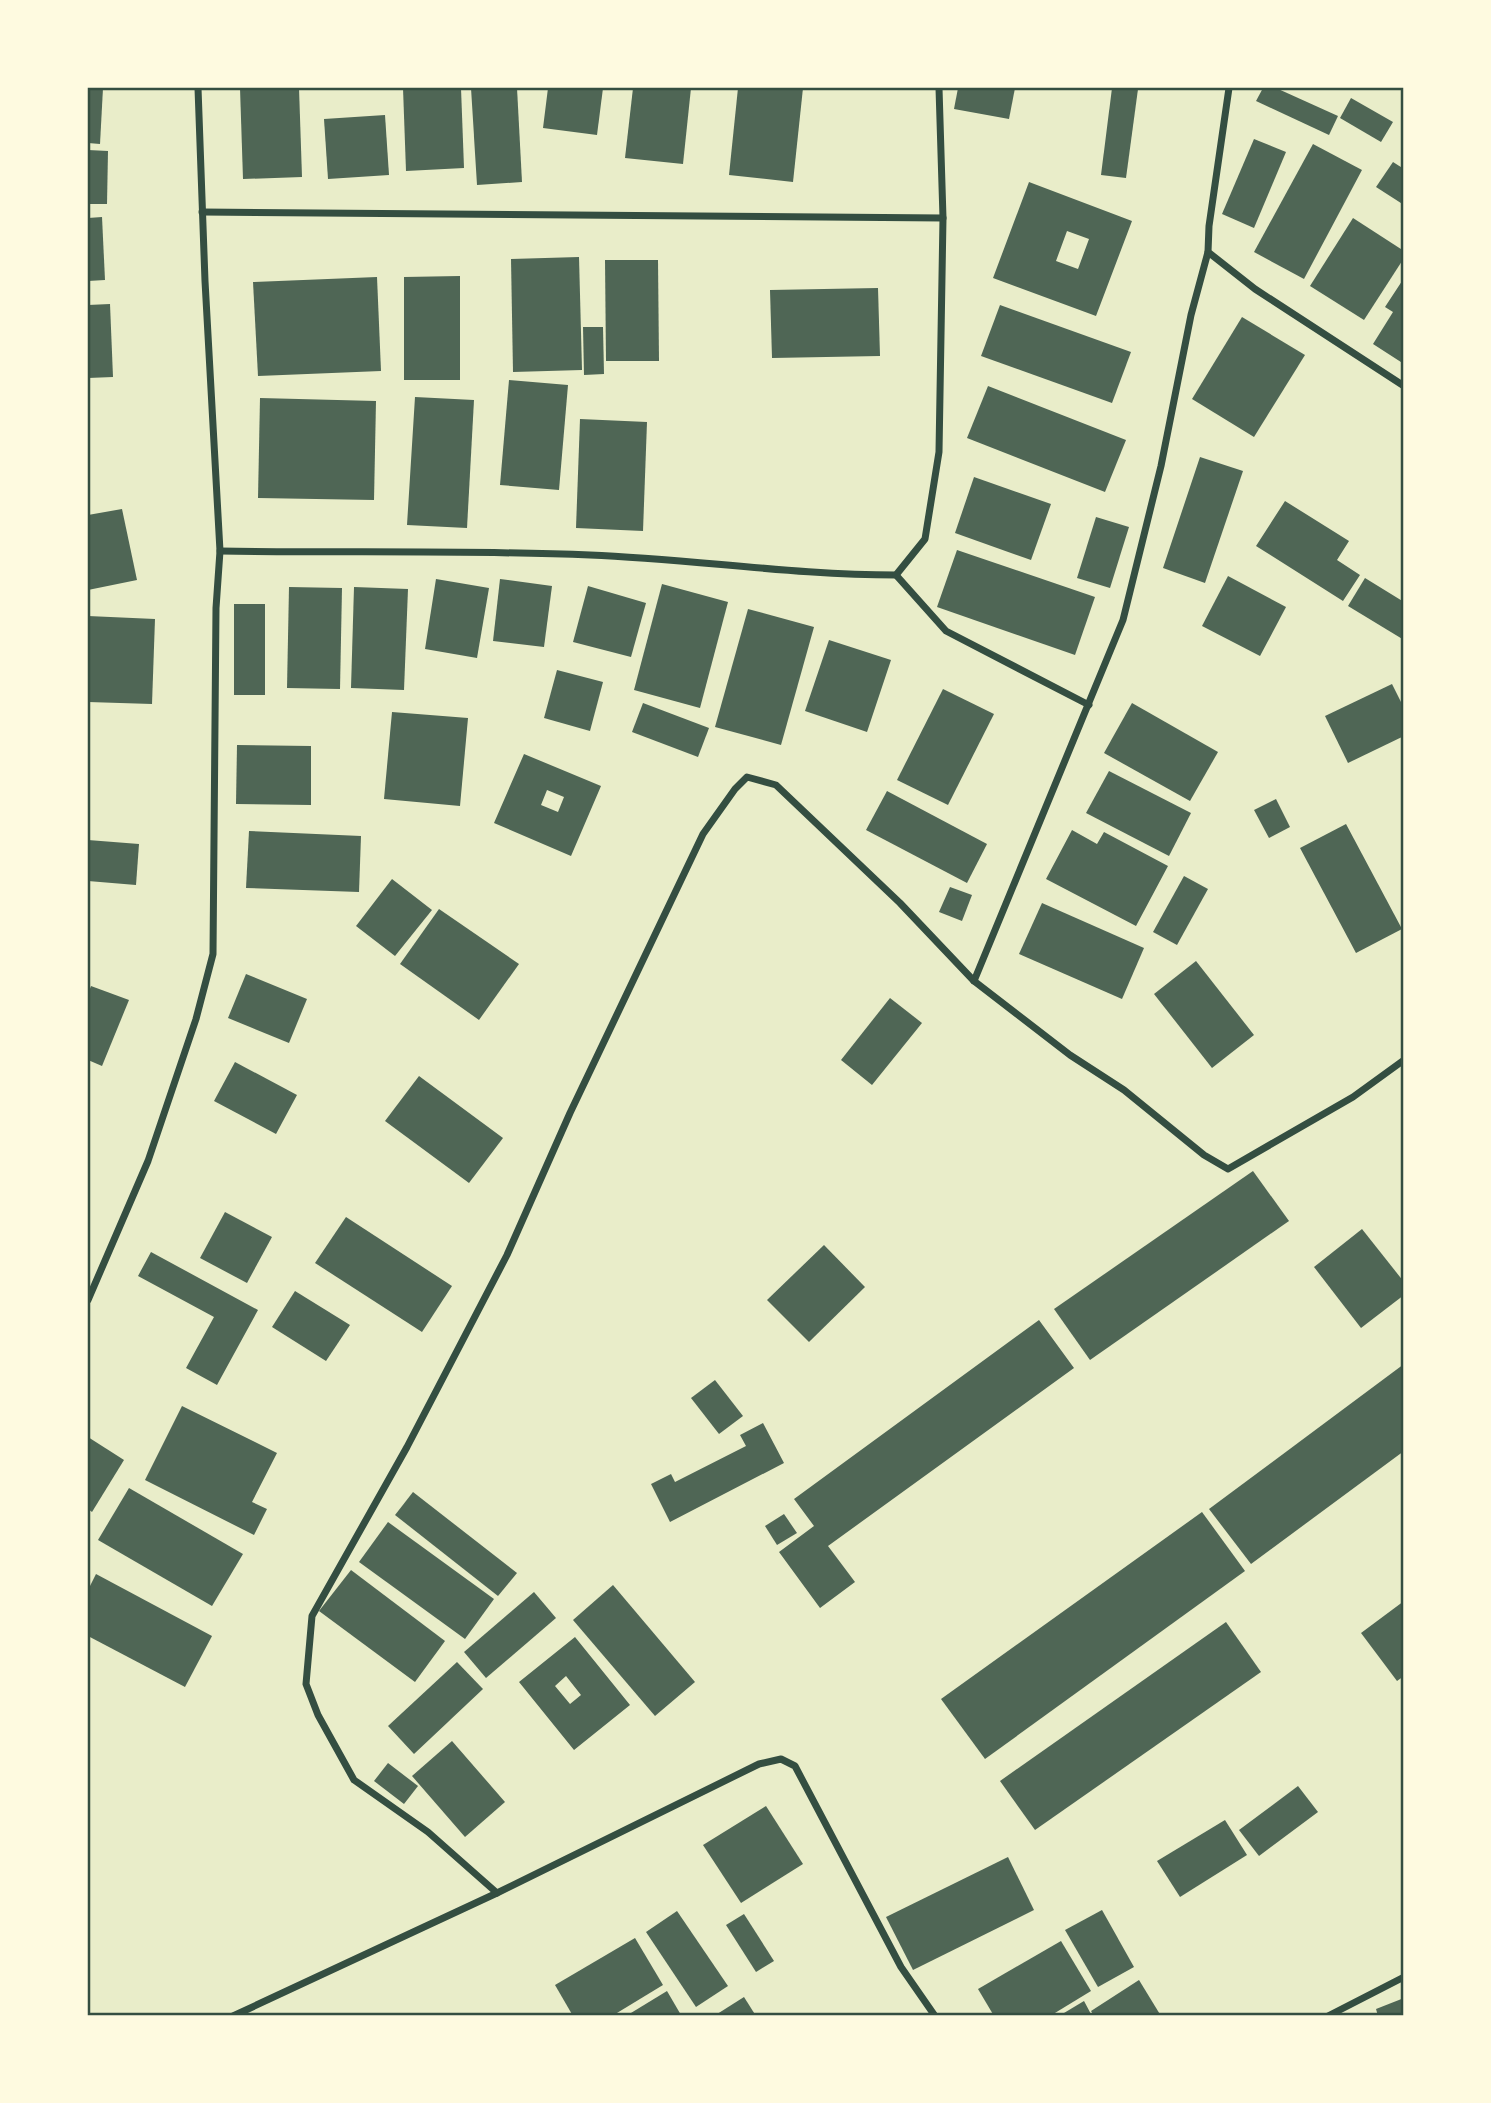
<svg xmlns="http://www.w3.org/2000/svg" width="1491" height="2103" viewBox="0 0 1491 2103" font-family="'DM Sans',sans-serif">
  <style>
    .building { fill: #4f6655; fill-rule: evenodd }
    .lines { fill: none; stroke-linecap: round; stroke-linejoin: round }
    .minor { stroke: #344e41; stroke-width: 7 }
    .neatline { fill: none; stroke: #344e41; stroke-width: 2.5 }
  </style>
  <rect width="100%" height="100%" fill="#e9edc9"/>
  <g class="building">
    <polygon points="88,88 103,88 100,144 88,143"/>
    <polygon points="240,88 299,88 302,177 243,179"/>
    <polygon points="403,88 461,88 464,168 406,171"/>
    <polygon points="471,88 517,88 522,182 477,185"/>
    <polygon points="548,88 603,88 597,135 543,128"/>
    <polygon points="633,88 691,88 683,164 625,158"/>
    <polygon points="738,88 803,88 793,182 729,175"/>
    <polygon points="958,88 1015,88 1009,119 954,109"/>
    <polygon points="1112,88 1138,89 1126,178 1101,175"/>
    <polygon points="1263,88 1276,88 1338,116 1329,135 1256,101"/>
    <polygon points="1351,98 1393,122 1381,142 1340,118"/>
    <polygon points="385,115 389,175 328,179 324,119"/>
    <polygon points="1254,139 1286,152 1254,228 1222,214"/>
    <polygon points="1313,144 1362,170 1304,279 1254,252"/>
    <polygon points="88,150 108,151 107,204 88,204"/>
    <polygon points="1393,162 1404,169 1404,205 1376,187"/>
    <path d="M1029,182L1132,221L1096,316L993,278ZM1067,231L1089,239L1078,269L1056,261Z"/>
    <polygon points="102,217 105,280 88,281 88,218"/>
    <polygon points="1353,218 1404,251 1404,258 1364,320 1310,286"/>
    <polygon points="579,257 582,370 513,372 511,259"/>
    <polygon points="605,260 658,260 659,361 606,361"/>
    <polygon points="460,276 460,380 404,380 404,277"/>
    <polygon points="377,277 381,371 258,376 253,282"/>
    <polygon points="1404,278 1404,364 1373,344 1393,312 1385,307"/>
    <polygon points="878,288 880,356 772,358 770,290"/>
    <polygon points="110,304 113,377 88,378 88,305"/>
    <polygon points="1000,305 1131,352 1112,403 981,356"/>
    <polygon points="1242,317 1305,355 1254,437 1192,399"/>
    <polygon points="583,327 603,327 604,374 584,375"/>
    <polygon points="509,380 568,385 559,490 500,485"/>
    <polygon points="988,386 1126,440 1105,492 967,438"/>
    <polygon points="415,397 474,400 467,528 407,525"/>
    <polygon points="260,398 376,401 374,500 258,498"/>
    <polygon points="580,419 647,422 643,531 576,528"/>
    <polygon points="1200,457 1243,471 1205,583 1163,568"/>
    <polygon points="974,477 1051,504 1031,560 955,533"/>
    <polygon points="1285,501 1349,541 1337,560 1360,575 1343,601 1256,546"/>
    <polygon points="122,509 137,580 88,590 88,515"/>
    <polygon points="1096,517 1129,527 1110,588 1077,578"/>
    <polygon points="957,550 1095,597 1075,655 937,607"/>
    <polygon points="1228,576 1286,607 1260,656 1202,626"/>
    <polygon points="1365,578 1404,602 1404,640 1348,606"/>
    <polygon points="436,579 489,588 477,658 425,649"/>
    <polygon points="500,579 552,586 544,647 493,641"/>
    <polygon points="662,584 728,602 700,708 634,690"/>
    <polygon points="588,586 646,603 631,657 573,642"/>
    <polygon points="289,587 342,588 340,689 287,688"/>
    <polygon points="354,587 408,589 404,690 351,688"/>
    <rect x="234" y="604" width="31" height="91"/>
    <polygon points="748,609 814,627 781,745 715,727"/>
    <polygon points="88,616 155,619 152,704 88,702"/>
    <polygon points="829,640 891,660 867,732 805,711"/>
    <polygon points="557,670 603,682 590,731 544,718"/>
    <polygon points="1392,684 1404,708 1404,736 1348,763 1325,716"/>
    <polygon points="943,689 994,714 948,805 897,780"/>
    <polygon points="643,703 709,728 698,757 632,732"/>
    <polygon points="1132,703 1218,752 1190,801 1104,753"/>
    <polygon points="392,712 468,718 460,806 384,799"/>
    <polygon points="237,745 311,746 311,805 236,804"/>
    <path d="M524,754L601,786L571,856L494,823ZM547,790L564,797L558,812L541,805Z"/>
    <polygon points="1109,771 1191,813 1169,856 1086,813"/>
    <polygon points="887,791 987,844 967,883 866,830"/>
    <polygon points="1276,799 1290,827 1269,838 1254,810"/>
    <polygon points="1346,824 1402,929 1356,953 1300,848"/>
    <polygon points="1072,830 1097,844 1104,832 1168,866 1136,926 1046,879"/>
    <polygon points="249,831 361,836 359,892 246,888"/>
    <polygon points="88,840 139,844 136,885 88,881"/>
    <polygon points="1184,876 1208,889 1177,945 1153,932"/>
    <polygon points="392,879 432,910 395,956 356,926"/>
    <polygon points="950,887 972,895 962,921 939,912"/>
    <polygon points="1042,903 1144,948 1122,999 1019,954"/>
    <polygon points="439,909 519,964 479,1020 400,964"/>
    <polygon points="1196,961 1254,1035 1212,1068 1154,994"/>
    <polygon points="246,974 307,999 289,1043 228,1018"/>
    <polygon points="91,986 129,1000 102,1066 88,1060 88,994"/>
    <polygon points="890,998 922,1023 872,1085 841,1060"/>
    <polygon points="235,1062 297,1095 276,1134 214,1101"/>
    <polygon points="419,1076 503,1138 469,1183 385,1121"/>
    <polygon points="1253,1171 1289,1221 1090,1360 1054,1309"/>
    <polygon points="225,1212 272,1237 247,1283 200,1258"/>
    <polygon points="346,1217 452,1286 422,1332 315,1263"/>
    <polygon points="1362,1229 1404,1282 1404,1295 1361,1328 1314,1267"/>
    <polygon points="824,1245 865,1287 809,1342 767,1300"/>
    <polygon points="151,1252 258,1310 217,1385 186,1368 214,1317 138,1276"/>
    <polygon points="295,1291 350,1325 326,1361 272,1327"/>
    <polygon points="1039,1320 1074,1368 828,1546 855,1582 820,1608 779,1552 814,1526 794,1499"/>
    <polygon points="1404,1364 1404,1451 1251,1564 1209,1509"/>
    <polygon points="715,1380 743,1416 719,1434 691,1398"/>
    <polygon points="182,1406 277,1453 252,1502 267,1509 254,1535 145,1480"/>
    <polygon points="763,1423 784,1463 670,1522 651,1484 671,1474 675,1482 746,1446 740,1435"/>
    <polygon points="88,1437 124,1460 92,1512 88,1509"/>
    <polygon points="129,1488 243,1554 212,1606 98,1540"/>
    <polygon points="413,1492 517,1573 498,1596 395,1515"/>
    <polygon points="1202,1512 1245,1571 985,1759 941,1699"/>
    <polygon points="784,1514 797,1533 777,1545 765,1526"/>
    <polygon points="388,1522 494,1599 465,1639 359,1562"/>
    <polygon points="351,1570 445,1641 415,1682 319,1611"/>
    <polygon points="96,1574 212,1636 185,1687 88,1636 88,1590"/>
    <polygon points="613,1585 695,1682 655,1716 573,1620"/>
    <polygon points="534,1592 556,1618 486,1678 464,1652"/>
    <polygon points="1404,1601 1404,1676 1397,1681 1361,1633"/>
    <polygon points="1226,1622 1261,1672 1035,1830 1000,1781"/>
    <path d="M575,1637L630,1705L574,1750L519,1682ZM566,1676L581,1695L570,1704L555,1686Z"/>
    <polygon points="457,1662 483,1689 414,1754 388,1726"/>
    <polygon points="452,1741 505,1802 465,1837 412,1776"/>
    <polygon points="388,1763 418,1786 404,1804 374,1781"/>
    <polygon points="1298,1786 1318,1812 1259,1856 1239,1830"/>
    <polygon points="766,1806 803,1864 741,1903 703,1845"/>
    <polygon points="1225,1820 1247,1855 1180,1897 1157,1861"/>
    <polygon points="1008,1857 1034,1910 913,1970 886,1917"/>
    <polygon points="1102,1910 1134,1967 1098,1987 1065,1930"/>
    <polygon points="677,1911 728,1986 696,2007 646,1932"/>
    <polygon points="744,1914 774,1961 756,1972 726,1925"/>
    <polygon points="635,1938 663,1985 612,2016 573,2016 555,1985"/>
    <polygon points="1061,1941 1091,1991 1050,2016 994,2016 978,1989"/>
    <polygon points="1139,1980 1161,2016 1094,2016 1091,2011"/>
    <polygon points="667,1991 681,2015 626,2016"/>
    <polygon points="744,1997 756,2016 714,2016"/>
    <polygon points="1404,1998 1404,2016 1378,2016 1376,2009"/>
    <polygon points="1084,2001 1092,2016 1059,2016"/>
  </g>
  <g class="lines">
    <g class="minor">
      <polyline points="1229,88 1209,226 1208,252 1255,289 1404,386"/>
      <polyline points="202,212 943,218"/>
      <path d="M220,551C343,553 467,550 590,555C692,559 794,575 896,575L925,539L939,452L943,218L939,88"/>
      <polyline points="896,575 946,631 1089,705"/>
      <polyline points="974,981 1123,620 1161,466 1191,315 1208,252"/>
      <polyline points="88,1300 148,1161 196,1019 213,954 216,608 220,551 205,281 198,88"/>
      <polyline points="497,1893 428,1832 354,1780 318,1715 306,1684 312,1616 407,1447 507,1255 570,1113 703,834 735,789 747,777 776,785 900,903 974,981 1070,1055 1124,1090 1204,1155 1228,1169 1353,1097 1404,1060"/>
      <polyline points="233,2016 497,1893 759,1764 781,1759 795,1766 901,1967 935,2016"/>
      <polyline points="1328,2016 1404,1977"/>
    </g>
  </g>
  <rect width="1491" height="2103" fill="none" stroke="#fefae0" stroke-width="178"/>
  <rect x="89" y="89" width="1313" height="1925" class="neatline"/>
</svg>
